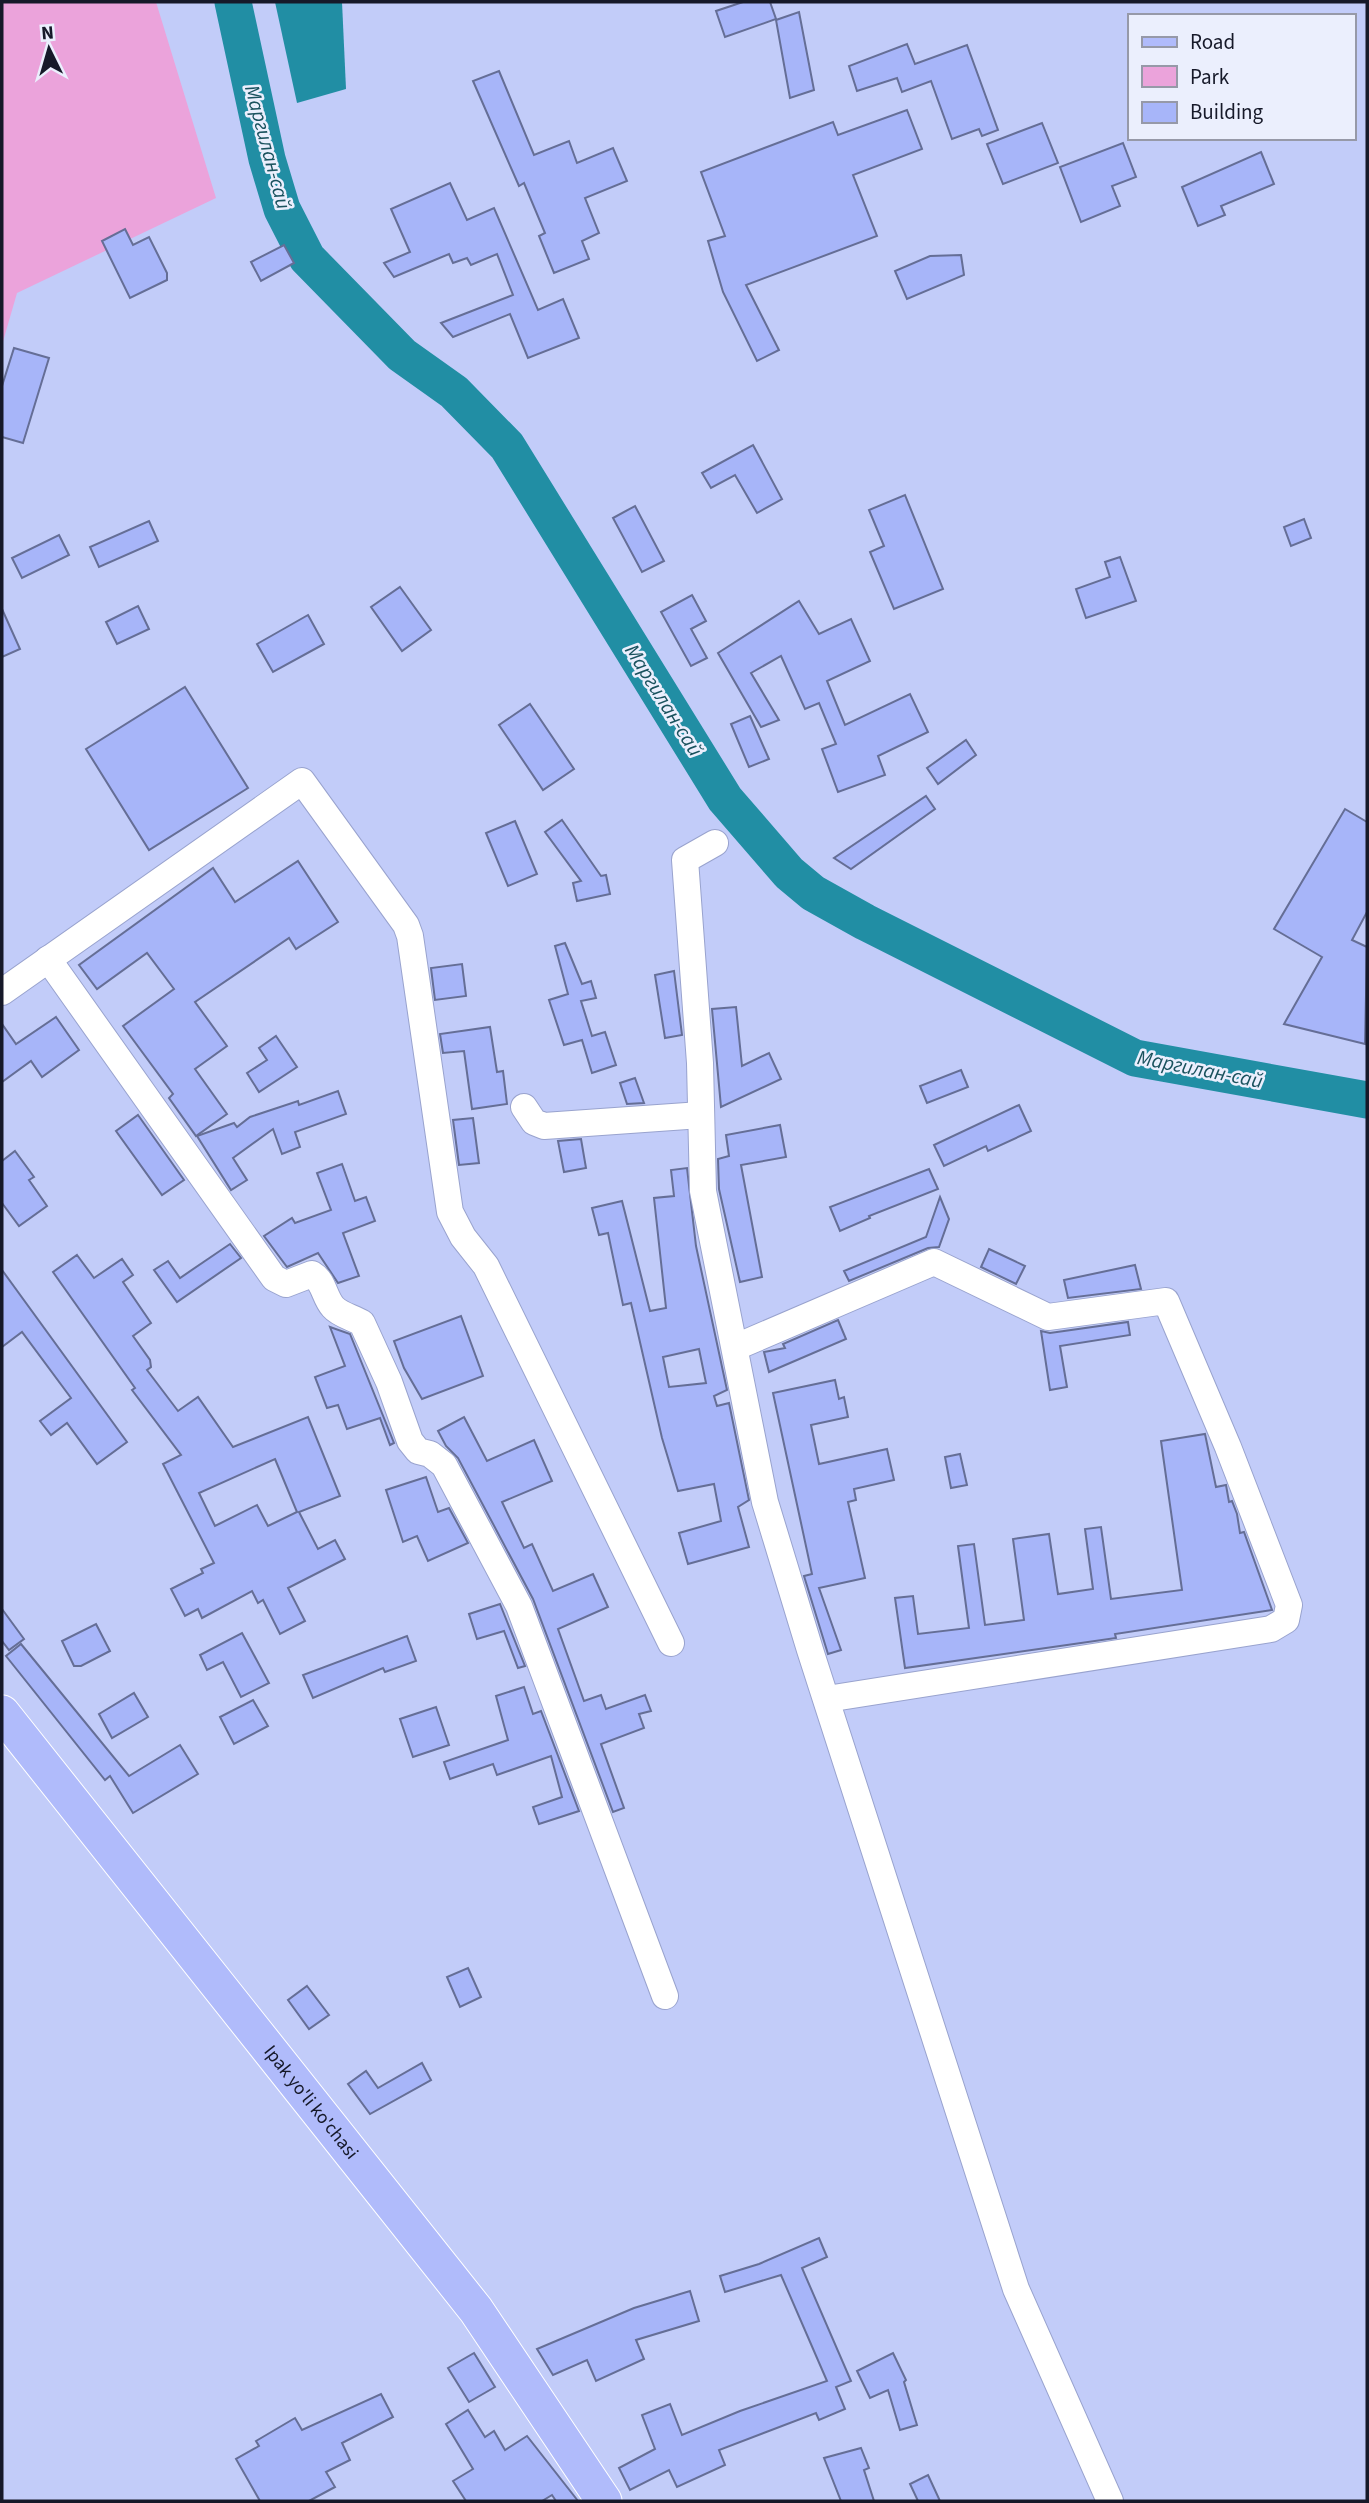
<svg xmlns="http://www.w3.org/2000/svg" width="1369" height="2503" viewBox="0 0 1369 2503" font-family="'Source Sans 3',sans-serif">
  <style>
    .green { fill: #eba3db }
    .water { fill: #218ea4 }
    .lines { fill: none; stroke-linecap: round; stroke-linejoin: round }
    .river { stroke: #218ea4; stroke-width: 37 }
    .building { fill: #a7b5f9; stroke: #656e96; stroke-width: 2; fill-rule: evenodd }
    .minor-casing { stroke: #99a3ce; stroke-width: 28 }
    .major-casing { stroke: #fff; stroke-width: 37 }
    .minor { stroke: #fff; stroke-width: 26 }
    .major { stroke: #b0bbfb; stroke-width: 35 }
    .labels { text-anchor: middle; dominant-baseline: central; stroke-width: 5; stroke-linejoin: round; paint-order: stroke }
    .street-label { font-size: 19px; fill: #161929; stroke: #ebeffd }
    .water-label { font-size: 21px; font-style: italic; fill: #1a525e; stroke: #ebeffd }
  </style>
  <rect width="100%" height="100%" fill="#c2ccf9"/>
  <polygon class="green" points="2,2 156,2 216,198 17,293 2,345"/>
  <polygon class="water" points="275,2 342,2 346,89 297,103"/>
  <g class="lines">
    <polyline class="river" points="233,2 267,159 282,209 307,258 402,355 454,392 507,446 725,799 789,873 813,893 865,922 1135,1058 1367,1100"/>
  </g>
  <g class="building">
    <polygon points="743,2 770,2 776,19 725,37 716,11"/>
    <polygon points="799,12 814,90 790,98 776,20"/>
    <polygon points="907,44 915,64 967,45 998,130 982,136 979,129 952,139 931,81 902,92 897,78 857,91 849,66"/>
    <polygon points="499,71 534,155 569,141 577,163 613,148 627,181 585,198 599,233 582,241 589,259 554,273 539,236 545,233 524,183 519,186 473,81"/>
    <polygon points="907,110 922,149 853,175 877,236 746,285 779,350 757,361 723,292 708,241 725,236 701,172 833,122 838,135"/>
    <polygon points="1042,123 1058,163 1003,184 987,144"/>
    <polygon points="1123,143 1136,177 1112,186 1120,206 1081,222 1060,167"/>
    <polygon points="1261,152 1274,184 1221,206 1225,215 1198,226 1182,187"/>
    <polygon points="450,183 467,220 494,208 538,310 563,299 579,338 528,358 510,314 453,337 441,323 513,295 497,254 471,265 467,258 453,263 449,254 394,277 384,263 410,252 391,209"/>
    <polygon points="125,229 133,245 149,237 167,273 167,280 130,298 102,241"/>
    <polygon points="284,245 294,263 261,281 251,262"/>
    <polygon points="961,255 964,275 907,299 895,271 930,256"/>
    <polygon points="14,348 49,358 23,443 2,437 2,386"/>
    <polygon points="753,445 782,499 757,513 735,475 711,488 702,473"/>
    <polygon points="905,495 943,589 894,609 870,552 884,546 869,510"/>
    <polygon points="635,506 664,561 642,572 613,518"/>
    <polygon points="1304,519 1311,538 1291,546 1284,527"/>
    <polygon points="149,521 158,541 99,567 90,547"/>
    <polygon points="59,535 69,555 22,578 12,558"/>
    <polygon points="1120,557 1136,601 1086,618 1076,589 1110,577 1105,562"/>
    <polygon points="400,587 431,630 402,651 371,607"/>
    <polygon points="692,595 706,621 691,629 707,658 691,666 661,612"/>
    <polygon points="799,601 819,634 851,619 870,661 827,681 845,725 910,694 928,732 878,756 885,775 838,792 822,749 836,744 819,703 805,709 781,656 751,673 779,720 761,727 718,653"/>
    <polygon points="138,606 149,629 117,644 106,622"/>
    <polygon points="2,609 20,649 2,657"/>
    <polygon points="308,615 324,644 273,672 257,644"/>
    <polygon points="185,687 248,788 149,850 86,749"/>
    <polygon points="530,704 574,769 543,790 499,725"/>
    <polygon points="750,716 769,759 749,767 731,724"/>
    <polygon points="966,740 976,755 938,784 927,768"/>
    <polygon points="926,796 935,809 851,869 834,858"/>
    <polygon points="1345,809 1367,822 1367,912 1352,940 1367,947 1365,1044 1284,1024 1322,957 1274,929"/>
    <polygon points="562,820 601,876 606,875 610,894 577,901 573,883 581,881 545,832"/>
    <polygon points="515,821 537,874 508,886 486,833"/>
    <polygon points="298,861 338,922 296,949 289,938 195,1002 227,1046 195,1069 227,1114 196,1136 169,1098 173,1094 123,1026 174,989 147,953 97,989 79,965 213,868 235,902"/>
    <polygon points="565,943 582,984 591,981 596,998 581,1001 592,1036 605,1032 616,1065 592,1073 582,1040 564,1045 549,1000 568,994 555,946"/>
    <polygon points="462,964 466,996 435,1000 431,968"/>
    <polygon points="674,971 682,1035 665,1038 655,975"/>
    <polygon points="736,1007 742,1066 769,1053 781,1079 721,1107 712,1009"/>
    <polygon points="56,1017 79,1050 42,1077 31,1061 2,1082 2,1024 16,1044"/>
    <polygon points="490,1027 497,1072 503,1071 507,1104 472,1109 464,1051 443,1053 440,1034"/>
    <polygon points="276,1036 297,1067 259,1092 247,1073 267,1060 259,1048"/>
    <polygon points="961,1070 968,1087 927,1103 920,1086"/>
    <polygon points="635,1078 644,1103 627,1104 620,1083"/>
    <polygon points="338,1091 346,1114 295,1132 300,1147 282,1154 273,1129 233,1158 247,1180 231,1190 197,1136 234,1123 237,1127 250,1117 298,1101 299,1105"/>
    <polygon points="1019,1105 1031,1131 988,1151 986,1146 944,1166 934,1145"/>
    <polygon points="138,1115 184,1180 162,1195 116,1131"/>
    <polygon points="473,1118 479,1163 459,1165 453,1120"/>
    <polygon points="780,1125 786,1157 741,1165 762,1277 740,1282 719,1189 718,1159 729,1156 726,1135"/>
    <polygon points="581,1139 586,1168 564,1172 558,1141"/>
    <polygon points="15,1151 34,1177 29,1180 47,1206 19,1226 2,1203 2,1161"/>
    <polygon points="342,1164 355,1201 366,1197 375,1221 343,1233 359,1276 338,1283 318,1253 287,1267 264,1236 292,1218 295,1223 331,1210 317,1173"/>
    <path d="M687,1168L696,1246L727,1390L714,1396L717,1406L729,1403L749,1500L738,1507L749,1547L688,1564L679,1533L721,1521L714,1484L678,1491L662,1438L631,1303L623,1305L608,1233L599,1235L592,1208L622,1201L650,1311L666,1308L654,1198L674,1196L671,1170ZM699,1349L706,1383L669,1387L663,1357Z"/>
    <polygon points="929,1169 938,1189 869,1216 870,1218 840,1231 830,1207"/>
    <polygon points="940,1197 949,1219 939,1247 928,1248 849,1281 844,1271 926,1237"/>
    <polygon points="230,1244 241,1258 177,1302 154,1270 168,1261 180,1278"/>
    <polygon points="989,1249 1025,1266 1016,1284 981,1267"/>
    <path d="M77,1255L94,1278L122,1259L133,1275L123,1282L151,1323L133,1336L150,1360L151,1367L147,1370L178,1411L198,1397L233,1447L308,1417L340,1496L299,1512L318,1549L335,1540L345,1559L288,1588L305,1621L280,1634L263,1600L258,1603L252,1591L202,1618L198,1609L185,1616L171,1589L203,1573L201,1569L214,1563L163,1464L181,1455L132,1390L135,1388L53,1272ZM275,1459L297,1512L268,1526L257,1505L215,1526L199,1493Z"/>
    <polygon points="1135,1265 1141,1289 1068,1298 1064,1280"/>
    <polygon points="2,1270 127,1442 97,1464 67,1423 51,1435 40,1421 71,1398 22,1332 2,1347"/>
    <polygon points="461,1316 483,1376 422,1399 404,1368 394,1341"/>
    <polygon points="838,1320 846,1339 769,1372 764,1352 785,1348 783,1344"/>
    <polygon points="1128,1322 1130,1335 1060,1346 1067,1387 1050,1390 1041,1331 1050,1333"/>
    <polygon points="330,1327 350,1334 394,1443 390,1445 380,1418 347,1429 338,1405 327,1408 315,1377 345,1366"/>
    <polygon points="835,1380 839,1399 844,1397 848,1417 811,1425 819,1464 887,1449 894,1480 854,1489 856,1500 848,1502 865,1578 819,1588 841,1650 828,1654 804,1576 812,1574 773,1393"/>
    <polygon points="464,1417 487,1461 534,1440 552,1481 502,1502 524,1548 532,1544 553,1591 593,1574 608,1607 558,1629 584,1701 601,1695 606,1709 645,1695 651,1711 639,1714 644,1728 601,1744 624,1808 613,1812 533,1599 458,1458 446,1446 438,1431"/>
    <polygon points="1205,1434 1216,1487 1226,1485 1229,1502 1232,1501 1237,1514 1240,1533 1244,1532 1272,1610 1115,1634 1116,1638 1074,1644 905,1668 895,1598 913,1596 918,1634 969,1628 958,1546 974,1544 985,1625 1024,1620 1013,1539 1049,1534 1058,1594 1093,1589 1085,1529 1101,1527 1111,1599 1182,1590 1161,1441"/>
    <polygon points="960,1454 967,1485 951,1488 945,1457"/>
    <polygon points="426,1477 438,1512 449,1508 468,1543 428,1561 417,1536 403,1542 386,1490"/>
    <polygon points="500,1604 525,1666 518,1668 504,1631 477,1639 469,1614"/>
    <polygon points="2,1609 24,1639 9,1650 2,1641"/>
    <polygon points="96,1624 110,1651 81,1666 74,1666 62,1641"/>
    <polygon points="242,1633 269,1683 241,1697 223,1662 207,1670 200,1655"/>
    <polygon points="407,1636 416,1661 385,1672 383,1668 313,1698 303,1675"/>
    <polygon points="21,1644 129,1776 180,1745 198,1774 133,1813 110,1776 105,1780 6,1656"/>
    <polygon points="524,1687 533,1714 541,1711 579,1811 539,1824 533,1807 562,1797 551,1756 497,1775 493,1764 450,1779 444,1762 508,1740 496,1696"/>
    <polygon points="134,1693 148,1717 112,1738 99,1714"/>
    <polygon points="253,1700 268,1726 234,1744 220,1717"/>
    <polygon points="436,1707 449,1745 413,1757 400,1719"/>
    <polygon points="468,1968 481,1997 460,2007 447,1977"/>
    <polygon points="307,1986 329,2015 309,2029 288,2000"/>
    <polygon points="422,2063 431,2080 370,2114 348,2084 366,2071 378,2088"/>
    <polygon points="819,2238 827,2257 802,2268 851,2381 836,2387 845,2409 819,2420 816,2413 719,2450 725,2465 677,2487 669,2470 630,2490 619,2468 655,2449 642,2415 670,2404 682,2435 740,2411 827,2381 781,2275 725,2292 720,2276 759,2264"/>
    <polygon points="690,2291 699,2321 636,2340 644,2359 596,2381 587,2360 553,2375 537,2349 634,2308"/>
    <polygon points="474,2353 495,2387 469,2402 448,2368"/>
    <polygon points="893,2353 906,2380 904,2382 917,2425 900,2430 888,2390 870,2398 857,2371"/>
    <polygon points="381,2394 393,2417 342,2443 350,2460 326,2472 335,2487 309,2501 260,2501 236,2459 259,2446 256,2441 295,2418 302,2430"/>
    <polygon points="468,2410 485,2437 494,2431 505,2450 527,2436 578,2501 556,2501 552,2495 542,2501 466,2501 453,2481 473,2469 446,2424"/>
    <polygon points="861,2448 869,2468 864,2470 874,2501 841,2501 824,2458"/>
    <polygon points="928,2475 940,2501 918,2501 910,2484"/>
  </g>
  <g class="lines">
    <defs>
      <g id="minor">
        <polyline points="715,843 685,860 700,1063 703,1191 765,1502 810,1650 1016,2289 1110,2501"/>
        <path d="M48,959L274,1278L286,1284L312,1274C324,1281 324,1297 333,1307C340,1315 352,1317 362,1323L389,1382L410,1441L418,1451L430,1454L444,1465L519,1606L665,1996"/>
        <polyline points="2,992 302,781 406,925 410,936 450,1212 463,1237 486,1266 671,1643"/>
        <polyline points="524,1107 534,1122 544,1126 701,1115"/>
        <polyline points="736,1347 934,1262 1048,1317 1166,1301 1228,1447 1289,1605 1286,1620 1271,1629 827,1699"/>
      </g>
      <g id="major">
        <path id="s1" d="M2,1713L476,2310L604,2501"/>
      </g>
    </defs>
    <use href="#minor" class="minor-casing"/>
    <use href="#major" class="major-casing"/>
    <use href="#minor" class="minor"/>
    <use href="#major" class="major"/>
  </g>
  <g class="labels">
    <g class="street-label">
      <text stroke="none"><textPath href="#s1" startOffset="497">Ipak yo'li ko'chasi</textPath></text>
    </g>
    <g class="water-label">
      <text transform="translate(268 147) rotate(75)">Маргилан-сай</text>
      <text transform="translate(664 700) rotate(58)">Маргилан-сай</text>
      <text transform="translate(1200 1069) rotate(11)">Маргилан-сай</text>
    </g>
  </g>
  <rect width="1369" height="2503" fill="none" stroke="#161929" stroke-width="7"/>
  <rect x="1128" y="14" width="228" height="126" fill="#ebeffd" stroke="#9699a8" stroke-width="2"/>
  <rect x="1142" y="37" width="35" height="10" fill="#b0bbfb" stroke="#9699a8" stroke-width="2"/>
  <text x="1190" y="49" font-size="21" fill="#161929">Road</text>
  <rect x="1142" y="66" width="35" height="21" fill="#eba3db" stroke="#9699a8" stroke-width="2"/>
  <text x="1190" y="84" font-size="21" fill="#161929">Park</text>
  <rect x="1142" y="102" width="35" height="21" fill="#a7b5f9" stroke="#9699a8" stroke-width="2"/>
  <text x="1190" y="119" font-size="21" fill="#161929">Building</text>
  <g transform="translate(49 49) rotate(355)" stroke="#ebeffd" stroke-width="5" paint-order="stroke">
  <path d="M0-5L12 26L0 18L-12 26Z" fill="#161929"/>
  <text y="-10" font-size="19" font-weight="bold" text-anchor="middle" fill="#161929">N</text>
  </g>
</svg>
